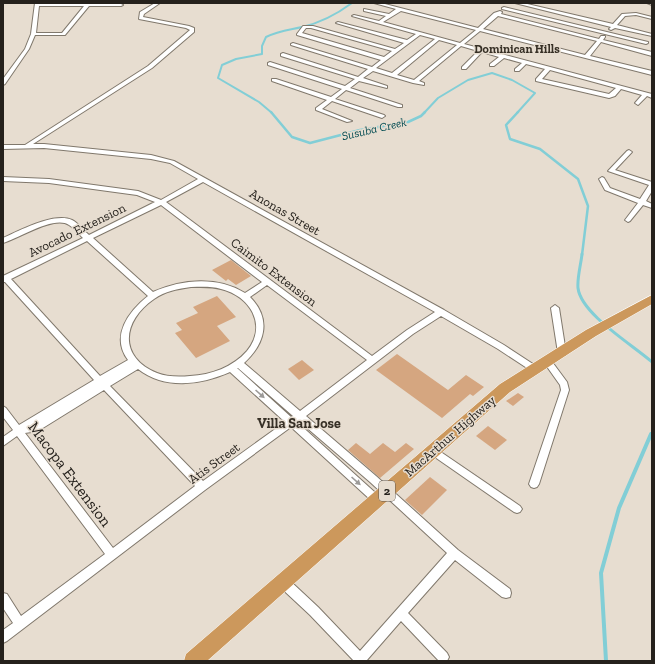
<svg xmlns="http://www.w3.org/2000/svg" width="655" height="664" viewBox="0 0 655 664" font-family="'Zilla Slab',serif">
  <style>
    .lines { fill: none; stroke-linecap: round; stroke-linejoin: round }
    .stream-far3 { stroke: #82ced6; stroke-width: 2 }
    .stream-far2 { stroke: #82ced6; stroke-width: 2.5 }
    .stream-far1 { stroke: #82ced6; stroke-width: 3 }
    .stream { stroke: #82ced6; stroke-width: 4 }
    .building { fill: #d5a680 }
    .minor-casing { stroke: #80786c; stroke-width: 2 }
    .trunk-casing { stroke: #fff; stroke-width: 1 }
    .minor { fill: #fff; fill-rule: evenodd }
    .trunk { fill: #cc985c; fill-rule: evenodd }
    .oneway { fill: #9d9b99 }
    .labels { text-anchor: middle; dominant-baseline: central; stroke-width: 3; stroke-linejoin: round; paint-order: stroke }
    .far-neighbourhood-label { font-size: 12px; font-weight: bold; fill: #373026; stroke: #e7ddd0 }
    .far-water-label { font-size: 12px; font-style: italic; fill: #034c52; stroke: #e7ddd0 }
    .shield { fill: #e7ddd0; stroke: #5f5952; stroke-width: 1 }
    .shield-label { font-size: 12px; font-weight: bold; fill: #25211c }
    .street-label { font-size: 13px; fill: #25211c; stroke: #e7ddd0 }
    .neighbourhood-label { font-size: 14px; font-weight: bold; fill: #373026; stroke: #e7ddd0 }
    .near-street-label { font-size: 16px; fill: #25211c; stroke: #e7ddd0 }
  </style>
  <rect width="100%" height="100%" fill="#e7ddd0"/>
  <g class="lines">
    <g class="stream-far3">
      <path d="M272,113L259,102L218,78L222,65L236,59L262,54V46L266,37C278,31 289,30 302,27C320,23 337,14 352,3"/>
      <polyline points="424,113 438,98 468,80 492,73 512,80 535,93 517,113"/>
    </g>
    <g class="stream-far2">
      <polyline points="271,112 292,137 310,143 360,130 408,122 421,116 425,112"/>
      <polyline points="518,112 506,125 510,139 540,149 578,179 588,206 582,255"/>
    </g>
    <g class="stream-far1">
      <path d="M582,254C581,264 577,278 578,288C581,314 633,345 652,362"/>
      <polyline points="651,435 652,433"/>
    </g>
    <polyline class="stream" points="606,661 601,573 619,508 651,434"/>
  </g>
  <g class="building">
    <polygon points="231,260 251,276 236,285 228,279 226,281 212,270"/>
    <polygon points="217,296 236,317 217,326 230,341 196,358 175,333 182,330 176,323 198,313 193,307"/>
    <polygon points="397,354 448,390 466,375 484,387 473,396 470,394 442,418 376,370"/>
    <polygon points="302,360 314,370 299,380 288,369"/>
    <polygon points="518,393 524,397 513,406 506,401"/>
    <polygon points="488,426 507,440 495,450 476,436"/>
    <polygon points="356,443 370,454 383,443 395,452 406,443 414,449 380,478 348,450"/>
    <polygon points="430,477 447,490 422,515 405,500"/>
  </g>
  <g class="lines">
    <defs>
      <g id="minor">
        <path d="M35,3L121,4L123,5L121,6H89L65,35H35L29,49L5,84L3,85V79L25,49L31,34ZM39,6H84L62,33H36Z"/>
        <path d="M155,3H160L144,14L143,17L189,26L194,28V32L152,68L33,144H44L151,155L174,161L444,310L504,345L536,366L537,368L536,370H530L498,349L441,316L413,334L306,416L376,476L458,550L510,589L511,593L510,597L506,598L502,597L455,560L408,613L447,653L449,657L447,661H439L401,621L367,660L368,661H354L310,615L280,587L279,583L280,579L284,578L288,579L318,607L360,651L447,553L370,482L299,421L297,422L380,497L382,500L380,503L377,504L374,503L291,427L205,490L7,641L3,643V630L13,623L3,608V593L7,594L21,616L105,554L17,436L3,446V437L13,430L3,417V406L6,408L19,425L94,380L5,282H3V276L83,238C79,234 74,228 69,225C54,215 18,239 3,243V238C19,231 54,212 72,220C78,223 84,231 89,235L155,202L137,195L49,183L3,181V177L49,179L138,191L161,200L198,179L170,163L151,159L44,148L3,149V145H25L148,66L190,30L186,28L139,19L140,12ZM203,182L435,312L407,330L372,356L166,202ZM161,205L262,282L245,293C218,276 182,279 153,292L93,238ZM87,241L148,296C129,311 110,336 128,360L100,376L11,279ZM267,285L367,360L300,411L244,363C265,344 272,319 250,297ZM191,287C201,287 211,286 221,289C250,296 268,325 247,351C233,367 211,375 190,376C180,377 167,377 157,373C118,357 122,321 154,299C165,291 178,289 191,287ZM237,368H238L293,416L291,417ZM138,369C165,390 200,385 230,372L285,422L203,481L110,386ZM104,390L195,486L113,548L25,433L38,431Z"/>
        <path d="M374,3H381L478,28L494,13L500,11L502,12L501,14L599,39L601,36H605V37L603,40L652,52V56L601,42L590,56L652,71V75L480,31L464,44L648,93L652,94V98L647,96L638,105L635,103L642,95L621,89L615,96L609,98L536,81V79L545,69L526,64L519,71H515V69L522,63L504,58L494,66H490V64L499,57L482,52L466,69H462V67L478,51L461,46L419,81L424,83V85L413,83L373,71L363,78L387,86V88L359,81L350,88L402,105V107H398L346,90L335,99L384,115L385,116L382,118L332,101L322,109L352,121L347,122L316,110V108L327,100L272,81V79H276L331,97L342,89L268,65V63L270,62L345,86L355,79L281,56V54L283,53L358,77L368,69L291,45V44L293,43L372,67L381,60L297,35V34L303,26H313L395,49L404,43L336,23L338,22L407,40L416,34L352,16L354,15L379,21L386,16L364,11V9L389,14L396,9ZM401,11L476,30L460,43L383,22ZM498,16L597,41L585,55L483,29ZM306,28H311L392,51L384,57L302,33ZM420,35L435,39L392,73L376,68ZM439,40L457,45L414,80L397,75ZM550,70L616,88L609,94L542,79Z"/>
        <polygon points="515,3 523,3 613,24 622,14 636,13 652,17 652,19 636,15 625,16 617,25 652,34 652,36 615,28 611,30 609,29 611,27"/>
        <polygon points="647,3 652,3 652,5"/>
        <polygon points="504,7 648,42 648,43 646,44 502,9 502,8"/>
        <polygon points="629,150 632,152 615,170 652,182 652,191 646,201 652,204 652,208 643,205 630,221 628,222 625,220 638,203 605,190 599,179 602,177 604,178 610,188 640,199 649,185 608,171 627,151"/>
        <polygon points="555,305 559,308 566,353 565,355 559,355 558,353 551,308"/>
        <polygon points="547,358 550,359 567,382 569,390 539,484 537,487 534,488 531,487 529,484 561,390 560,385 543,361 544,359"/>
        <polygon points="432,446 520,506 522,509 520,512 517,513 514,512 429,453 427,450 429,447"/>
      </g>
      <polygon id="trunk" points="652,295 652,304 596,336 510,392 207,661 184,661 186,654 500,384 586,330"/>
    </defs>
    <use href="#minor" class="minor-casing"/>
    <use href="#trunk" class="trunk-casing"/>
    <use href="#minor" class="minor"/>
    <use href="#trunk" class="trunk"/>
  </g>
  <defs><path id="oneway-solid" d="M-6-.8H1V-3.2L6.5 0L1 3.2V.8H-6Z"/></defs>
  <g class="oneway">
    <use href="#oneway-solid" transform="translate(260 394) rotate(42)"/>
    <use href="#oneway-solid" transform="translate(356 481) rotate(42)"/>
  </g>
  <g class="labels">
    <g class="far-neighbourhood-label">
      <text x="517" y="49">Dominican Hills</text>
    </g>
    <g class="far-water-label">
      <text transform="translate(374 129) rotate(-13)">Susuba Creek</text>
    </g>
    <rect class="shield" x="379" y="481" width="16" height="20" rx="3"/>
    <g class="shield-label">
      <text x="387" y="491">2</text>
    </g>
    <g class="street-label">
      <text transform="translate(285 212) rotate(30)">Anonas Street</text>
      <text transform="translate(77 230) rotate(-26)">Avocado Extension</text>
      <text transform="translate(274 272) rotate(37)">Caimito Extension</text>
      <text transform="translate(450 436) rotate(-41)">MacArthur Highway</text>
      <text transform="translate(214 463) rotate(-36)">Atis Street</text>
    </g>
    <g class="neighbourhood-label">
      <text x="299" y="423">Villa San Jose</text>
    </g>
    <g class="near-street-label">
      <text transform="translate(70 474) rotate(53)">Macopa Extension</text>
    </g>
  </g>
  <rect width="655" height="664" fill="none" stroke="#25211c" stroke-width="8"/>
</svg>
